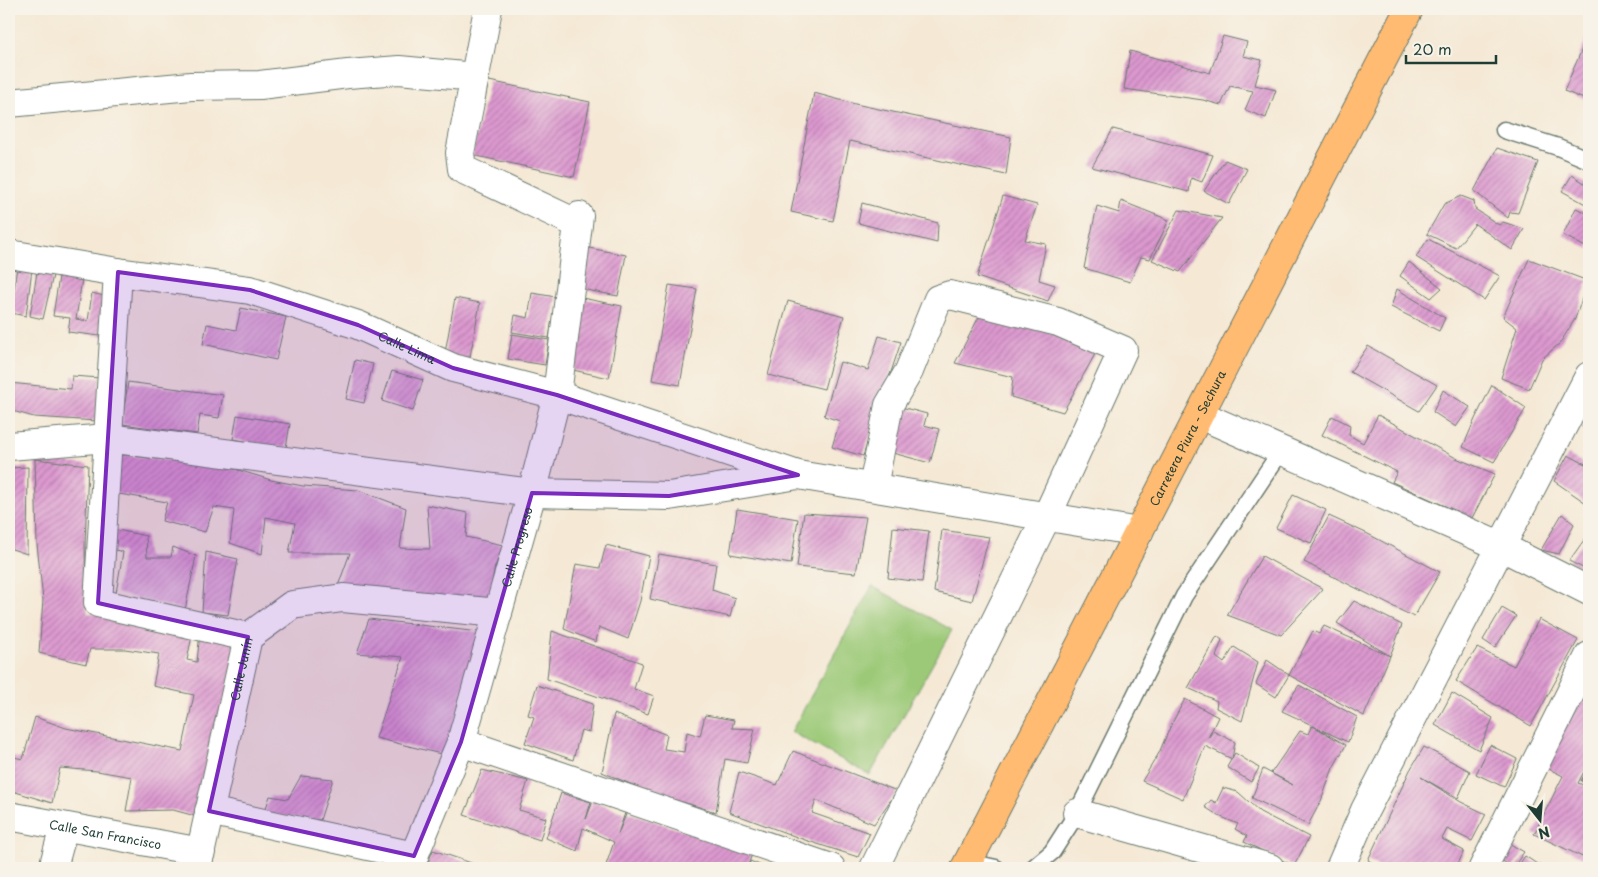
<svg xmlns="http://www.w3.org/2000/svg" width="1598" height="877" viewBox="0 0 1598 877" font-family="'Playpen Sans',sans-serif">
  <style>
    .green { fill: #9bc977; stroke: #5d8356 }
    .building { fill: url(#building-hatch) }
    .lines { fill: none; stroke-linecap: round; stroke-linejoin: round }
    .service-casing { stroke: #6a796d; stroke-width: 19 }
    .minor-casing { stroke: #6a796d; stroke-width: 30 }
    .primary-casing { stroke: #6a796d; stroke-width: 30 }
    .service { stroke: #fff; stroke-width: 16 }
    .minor { stroke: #fff; stroke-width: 28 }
    .primary { stroke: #ffbb71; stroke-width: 28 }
    .marked { fill: #7b2cbf; fill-opacity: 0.2; stroke: #7b2cbf; stroke-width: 4; stroke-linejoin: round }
    .labels { text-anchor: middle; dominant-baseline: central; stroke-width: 4.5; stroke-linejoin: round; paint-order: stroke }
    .street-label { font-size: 12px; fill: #1f3d34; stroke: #f7f3e8 }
  </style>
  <defs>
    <pattern id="building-hatch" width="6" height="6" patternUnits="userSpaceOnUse" patternTransform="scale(1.25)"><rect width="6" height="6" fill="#dd99d0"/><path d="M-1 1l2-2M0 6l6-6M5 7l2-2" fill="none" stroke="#b37eaa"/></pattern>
  </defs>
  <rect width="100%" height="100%" fill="#f7f3e8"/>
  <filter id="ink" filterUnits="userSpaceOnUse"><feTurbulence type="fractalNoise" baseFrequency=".02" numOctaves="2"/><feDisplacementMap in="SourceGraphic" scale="10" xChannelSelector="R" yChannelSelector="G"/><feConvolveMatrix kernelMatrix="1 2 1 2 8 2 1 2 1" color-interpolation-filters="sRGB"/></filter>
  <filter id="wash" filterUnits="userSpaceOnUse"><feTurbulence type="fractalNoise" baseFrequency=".0096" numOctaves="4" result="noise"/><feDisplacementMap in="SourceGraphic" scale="20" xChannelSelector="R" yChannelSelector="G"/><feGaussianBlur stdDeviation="1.12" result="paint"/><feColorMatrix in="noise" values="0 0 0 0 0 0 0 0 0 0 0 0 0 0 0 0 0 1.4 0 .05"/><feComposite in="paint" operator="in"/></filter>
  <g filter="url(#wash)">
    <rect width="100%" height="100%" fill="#f5e9d6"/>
    <polygon class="green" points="872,586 952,630 870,775 791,732"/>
    <g id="blocks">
      <g class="building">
        <polygon points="1589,33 1589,101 1564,91"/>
        <polygon points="1223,36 1247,42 1243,56 1262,60 1255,85 1276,90 1266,118 1245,110 1253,91 1230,86 1221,105 1203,100 1124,89 1130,51 1210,73"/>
        <polygon points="489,81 590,102 574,177 472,155"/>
        <polygon points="814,93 855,104 1011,137 1006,175 850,141 833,221 791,212"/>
        <polygon points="1113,129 1213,155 1202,182 1191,178 1189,192 1092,167"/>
        <polygon points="1497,148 1538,162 1518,213 1510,212 1508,218 1474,191"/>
        <polygon points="1225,160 1247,169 1229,204 1204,191"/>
        <polygon points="1572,175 1586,184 1589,179 1589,206 1562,191"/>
        <polygon points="1003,196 1037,205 1025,240 1046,244 1039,280 1055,285 1048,301 977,277"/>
        <polygon points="1461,196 1474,201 1475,209 1499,225 1503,222 1524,229 1512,250 1475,224 1456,248 1427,234 1444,204"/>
        <polygon points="1121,201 1169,220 1150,259 1141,257 1130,282 1084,268 1097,206 1119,213"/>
        <polygon points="862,203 938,223 937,243 858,223"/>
        <polygon points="1576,208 1589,214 1589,249 1563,235"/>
        <polygon points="1179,210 1222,218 1180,272 1152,260"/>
        <polygon points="1428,239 1500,276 1484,300 1416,257"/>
        <polygon points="589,248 626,255 618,296 581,289"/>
        <polygon points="1529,259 1588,281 1575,319 1560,343 1542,359 1529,389 1501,378 1517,328 1503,317"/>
        <polygon points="1409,262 1442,288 1431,298 1400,276"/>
        <polygon points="17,266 32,269 26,316 11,313"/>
        <polygon points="38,266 54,271 43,319 30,316"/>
        <polygon points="60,270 83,272 76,319 88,321 92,293 108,297 108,337 68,332 70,318 53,316"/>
        <polygon points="669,285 697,289 680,385 652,380"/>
        <polygon points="1397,289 1445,318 1439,331 1391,307"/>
        <polygon points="532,293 556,297 549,338 512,332 515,315 528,318"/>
        <polygon points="455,298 480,303 469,362 444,358"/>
        <polygon points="582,298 622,306 609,378 573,370"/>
        <polygon points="788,301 844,316 824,389 768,375"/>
        <polygon points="241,308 286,317 276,360 203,344 207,324 236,330"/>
        <polygon points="982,311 1099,347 1063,412 1011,397 1013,377 955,363"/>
        <polygon points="512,334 549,340 545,365 508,359"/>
        <polygon points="879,336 901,342 863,456 832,447 840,421 824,416 840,362 868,370"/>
        <polygon points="1368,346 1437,385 1419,411 1350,372"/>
        <polygon points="355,360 373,364 364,403 346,399"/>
        <polygon points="392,371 423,380 413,411 382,401"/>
        <polygon points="72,376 100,378 97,421 34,417 9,410 9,383 71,389"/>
        <polygon points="128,382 223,395 219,418 200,415 197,434 122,424"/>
        <polygon points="1492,385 1526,408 1494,462 1463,447 1475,419"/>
        <polygon points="1443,390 1470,407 1456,427 1433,412"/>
        <polygon points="901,407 927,414 924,425 939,429 930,463 889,452"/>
        <polygon points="237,415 290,424 286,448 233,439"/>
        <polygon points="1378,415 1456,458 1495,474 1472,518 1392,482 1397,472 1322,435 1332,416 1350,425 1349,435 1363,443"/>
        <polygon points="1589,417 1589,431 1582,427"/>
        <polygon points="114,454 217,466 238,470 271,480 303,486 358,490 406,508 400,548 430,549 427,505 468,513 466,537 503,545 495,567 487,605 338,586 350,553 289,553 295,523 266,517 262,554 230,543 234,510 214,507 205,532 162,521 167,502 113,493"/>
        <polygon points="1568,455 1589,466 1589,505 1554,481"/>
        <polygon points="35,459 88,465 85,545 86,604 88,613 128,617 193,631 187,660 197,662 200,632 239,640 199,817 173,810 126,811 132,777 97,771 60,768 52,803 9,790 9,756 23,759 35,717 66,728 182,751 194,695 153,686 159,654 125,649 90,649 86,664 39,653 43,600 37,544"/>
        <polygon points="28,467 27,554 9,548 9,468"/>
        <polygon points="1293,495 1326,510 1311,543 1276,528"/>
        <polygon points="737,509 798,519 791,564 730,554"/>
        <polygon points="804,513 866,517 856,573 797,567"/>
        <polygon points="1562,514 1574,524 1559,554 1541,550"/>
        <polygon points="1329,516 1368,534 1440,572 1414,617 1304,562"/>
        <polygon points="893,527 929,531 922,582 888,578"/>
        <polygon points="108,528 146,536 147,557 171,557 173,547 196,556 185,610 116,593 123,552 105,547"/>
        <polygon points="942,530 989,537 972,601 934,592"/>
        <polygon points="1589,533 1589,571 1569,561"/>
        <polygon points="606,545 649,556 640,601 628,639 599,627 596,642 564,629 576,564 600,568"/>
        <polygon points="206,552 238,559 228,615 202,612"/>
        <polygon points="659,554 716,564 712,590 735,598 730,617 650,599"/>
        <polygon points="1262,556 1323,589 1281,635 1227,615"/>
        <polygon points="1354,601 1402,625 1390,656 1364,716 1289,675 1313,631 1319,634 1324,626 1390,656 1337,623"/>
        <polygon points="1502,608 1516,616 1495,648 1483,640"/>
        <polygon points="369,619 479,632 445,755 376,738 403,657 357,653"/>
        <polygon points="1539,619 1578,640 1531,726 1456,681 1477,648 1514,666"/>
        <polygon points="552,631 642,663 634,689 654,696 648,714 547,679"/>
        <polygon points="1217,636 1222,640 1216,657 1224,663 1234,647 1258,662 1242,721 1216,708 1217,701 1188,688"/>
        <polygon points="1267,660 1289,675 1276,697 1256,684"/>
        <polygon points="537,685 593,704 589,732 581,730 573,760 525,743 534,717 528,715"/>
        <polygon points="1299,685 1357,717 1348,742 1313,726 1346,745 1333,768 1321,801 1308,825 1252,798 1263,769 1293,785 1271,773 1300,731 1308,734 1312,725 1282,711"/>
        <polygon points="1452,693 1493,718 1479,750 1435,725"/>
        <polygon points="1577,696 1589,704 1589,762 1578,783 1589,787 1589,860 1534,834 1563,776 1541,765"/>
        <polygon points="1185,699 1218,717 1208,738 1213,731 1235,742 1232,759 1205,746 1183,799 1142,781 1159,753 1171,725"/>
        <polygon points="614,714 667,735 664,749 684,752 687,732 700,736 705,715 734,720 732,728 755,729 747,763 725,759 716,812 652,793 602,772"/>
        <polygon points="1490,745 1517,759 1504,787 1476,774"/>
        <polygon points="1424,747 1470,771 1458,798 1421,777 1461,802 1486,814 1472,841 1447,829 1442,839 1464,851 1456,868 1380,868 1368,860 1410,770"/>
        <polygon points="793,751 897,791 874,824 816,800 812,813 870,833 858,857 805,840 729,812 739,772 777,785"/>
        <polygon points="1235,753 1259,768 1251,782 1227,767"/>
        <polygon points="1589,767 1589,785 1581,781"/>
        <polygon points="482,770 528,781 519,810 546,818 540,840 464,815"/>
        <polygon points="301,776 333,779 320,820 264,814 270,796 288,799"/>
        <polygon points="1223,788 1238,792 1260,812 1309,837 1294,866 1244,842 1247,836 1235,829 1238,824 1219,816 1205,807 1211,800 1216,803"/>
        <polygon points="561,793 591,802 586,819 593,801 625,813 618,834 627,812 752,854 747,868 605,868 614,842 583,828 577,851 546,838"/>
        <polygon points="1502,839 1524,852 1513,868 1494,855"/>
        <polygon points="433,850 486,868 426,868"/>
        <polygon points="1525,856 1537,864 1547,868 1517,868"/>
        <polygon points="750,861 767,868 749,868"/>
      </g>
    </g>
  </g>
  <g filter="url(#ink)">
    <use href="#blocks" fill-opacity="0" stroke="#6a796d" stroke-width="1"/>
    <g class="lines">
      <defs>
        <g id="service">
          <polyline points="1504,130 1558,147 1589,160"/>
          <polyline points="968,862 996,868"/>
          <polyline points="1033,868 1052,852 1077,813 1184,596 1281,451"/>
        </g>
        <g id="minor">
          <polyline points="488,9 460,153 462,169 578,224"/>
          <polyline points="9,103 191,86 260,85 348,74 399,70 475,77"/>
          <path id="s1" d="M9,254L118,272L250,290L358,325L453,368L557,395L795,474"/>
          <polyline points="118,272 98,603 248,637"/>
          <polyline points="1200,415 1502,547 1589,591"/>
          <polyline points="9,446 108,438 532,493 669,496 798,475 1139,532"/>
          <polyline points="873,487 889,405 909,371 938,299 950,295 1058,322 1123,350 1047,516 874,868"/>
          <polyline points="461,742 831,868"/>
          <polyline points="209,811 414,856"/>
          <polyline points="1077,813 1270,868"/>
          <path id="s2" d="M9,816L201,852"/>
          <polyline points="53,868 64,827"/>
          <path id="s3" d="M197,868L248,637L292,605L343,598L498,613"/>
          <path id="s4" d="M409,868L461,742L532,493L557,395L579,216"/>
          <polyline points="1340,868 1365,810 1589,376"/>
          <polyline points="1483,868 1589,656"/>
        </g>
        <g id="primary">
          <path id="s5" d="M965,868L1409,9"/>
        </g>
      </defs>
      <use href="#service" class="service-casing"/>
      <use href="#minor" class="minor-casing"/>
      <use href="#primary" class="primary-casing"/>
      <use href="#service" class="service"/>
      <use href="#minor" class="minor"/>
      <use href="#primary" class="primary"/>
    </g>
  </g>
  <path class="marked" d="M118,272L250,290L358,325L453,368L557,395L798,475L669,496L532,493L461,742L414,856L209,811L248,637L98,603Z"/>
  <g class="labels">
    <g class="street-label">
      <text stroke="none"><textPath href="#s1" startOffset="411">Calle Lima</textPath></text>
      <text stroke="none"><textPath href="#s5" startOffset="484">Carretera Piura - Sechura</textPath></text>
      <text stroke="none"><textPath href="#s4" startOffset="339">Calle Progreso</textPath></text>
      <text stroke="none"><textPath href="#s3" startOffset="204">Calle Junín</textPath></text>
      <text stroke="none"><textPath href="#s2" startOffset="98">Calle San Francisco</textPath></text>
    </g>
  </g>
  <rect width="1598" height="877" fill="none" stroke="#f7f3e8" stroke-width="30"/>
  <g transform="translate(1540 820) rotate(163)" stroke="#f7f3e8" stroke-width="4" paint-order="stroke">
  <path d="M0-4L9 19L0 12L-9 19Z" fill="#1f3d34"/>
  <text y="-8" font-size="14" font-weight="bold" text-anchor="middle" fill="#1f3d34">N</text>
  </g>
  <path d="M1406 55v8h90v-8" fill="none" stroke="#1f3d34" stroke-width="2.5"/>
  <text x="1413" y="55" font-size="15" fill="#1f3d34" stroke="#f7f3e8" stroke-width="4" paint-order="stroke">20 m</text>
</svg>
